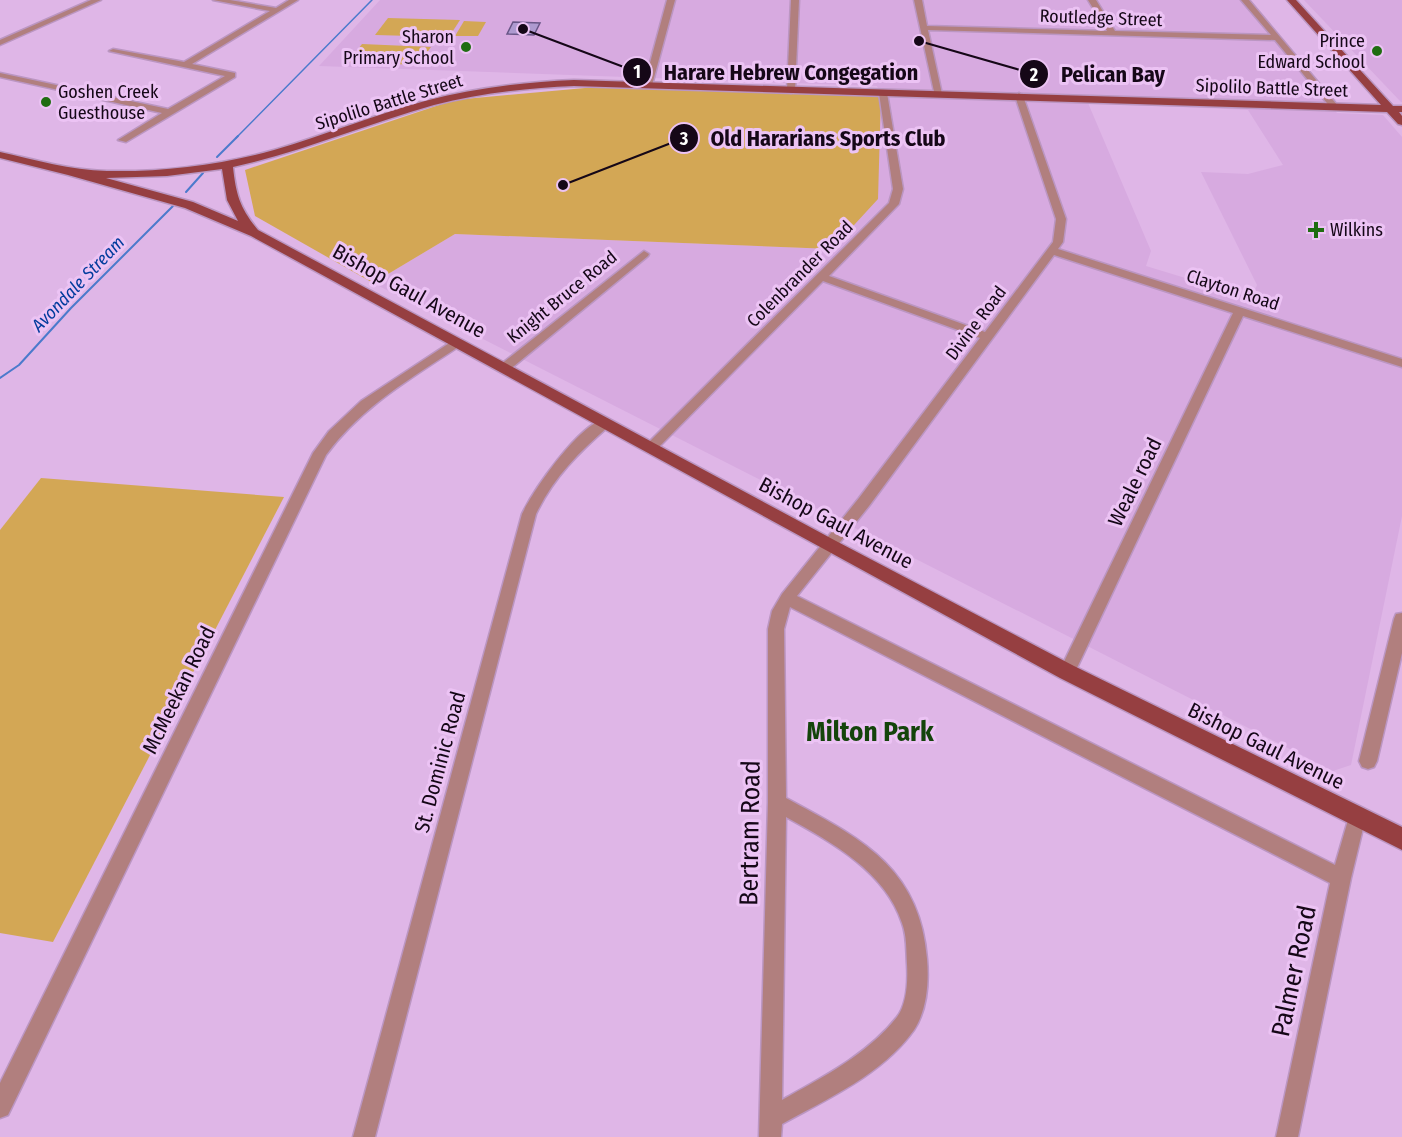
<svg xmlns="http://www.w3.org/2000/svg" width="1402" height="1137" viewBox="0 0 1402 1137" font-family="'Fira Sans Condensed',sans-serif">
  <style>
    .built { fill: #d7aae0; fill-rule: evenodd }
    .green { fill: #d3a755 }
    .lines { fill: none; stroke-linecap: round; stroke-linejoin: round }
    .stream-far1 { stroke: #4b7acc; stroke-width: 1.5 }
    .stream { stroke: #4b7acc; stroke-width: 2 }
    .building { fill: #ae9ad0; stroke: #695687; stroke-width: 1.5 }
    .minor-casing { stroke: #bb96c2; stroke-width: 3 }
    .major-casing { stroke: #bb96c2; stroke-width: 3 }
    .minor { fill: #b17f7e; fill-rule: evenodd }
    .major { fill: #963f41; fill-rule: evenodd }
    .poi-dot { fill: #1f6d11; stroke: #ecc3f4; stroke-width: 2 }
    .labels { text-anchor: middle; dominant-baseline: central; stroke-width: 6; stroke-linejoin: round; paint-order: stroke }
    .far-street-label { font-size: 18px; fill: #150717; stroke: #ecc3f4 }
    .far-poi-label { font-size: 18px; fill: #150717; stroke: #ecc3f4; text-anchor: end }
    .far-water-label { font-size: 18px; font-style: italic; fill: #033c9d; stroke: #ecc3f4 }
    .street-label { font-size: 21px; fill: #150717; stroke: #ecc3f4 }
    .near-street-label { font-size: 26px; fill: #150717; stroke: #ecc3f4 }
    .district-label { font-size: 27px; font-weight: bold; fill: #14440b; stroke: #ecc3f4 }
    .leader { fill: none; stroke: #150717; stroke-width: 2 }
    .callout-dot { fill: #150717; stroke: #ecc3f4; stroke-width: 2 }
    .mark-label { font-size: 18px; text-anchor: middle; font-weight: bold; fill: #fff }
    .callout-label { font-size: 22px; text-anchor: middle; font-weight: bold; fill: #150717; stroke: #ecc3f4; stroke-width: 6; stroke-linejoin: round; paint-order: stroke }
  </style>
  <rect width="100%" height="100%" fill="#dfb6e7"/>
  <g class="built">
    <path d="M380,0H1245L1337,113L1383,115L1402,137V516L1351,765L1333,771L373,283L455,234L832,249L881,95L877,86L319,66ZM1088,103L1248,110L1283,165L1248,174L1201,172L1257,285L1251,298L1146,266L1151,251Z"/>
    <polygon points="1304,0 1402,0 1402,102 1401,102"/>
  </g>
  <g class="green">
    <polygon points="388,18 460,20 449,37 375,35"/>
    <polygon points="464,21 486,22 478,36 455,36"/>
    <polygon points="362,44 431,47 418,65 348,62"/>
    <polygon points="596,87 881,94 878,199 832,249 455,234 373,283 255,216 245,170 454,100"/>
    <polygon points="41,478 284,497 53,942 0,933 0,530"/>
  </g>
  <g class="lines">
    <polyline class="stream-far1" points="236,138 372,0"/>
    <g class="stream">
      <polyline points="217,157 238,136"/>
      <polyline points="186,192 203,173"/>
      <polyline points="0,378 19,365 71,308 173,206"/>
    </g>
  </g>
  <polygon class="building" points="513,22 540,23 534,35 507,34"/>
  <g class="lines">
    <defs>
      <g id="minor">
        <polygon points="91,0 101,0 0,45 0,40"/>
        <polygon points="213,0 230,0 276,8 289,0 298,0 192,64 235,73 235,77 126,142 118,140 162,113 0,77 0,73 168,109 225,76 109,51 113,49 184,62 270,11"/>
        <polygon points="667,0 675,0 652,85 648,88 644,85"/>
        <polygon points="791,0 799,0 795,90 791,93 787,90"/>
        <polygon points="914,0 922,0 927,26 1107,31 1088,0 1096,0 1115,31 1271,35 1241,0 1249,0 1338,106 1331,108 1275,40 928,30 942,94 935,96"/>
        <path d="M883,90L887,93L903,189L899,204L829,276L985,332L1053,242L1056,219L1015,96L1019,93L1023,96L1066,219L1063,242L1058,249L1402,359V367L1243,316L1075,672L1073,677L1067,679L1061,677L1059,672L1233,313L1054,255L869,506L797,596L1335,865L1351,810L1357,807L1363,810L1366,816L1351,878L1298,1137H1276L1330,883L790,607L784,629L786,798C860,838 920,867 927,959C929,982 927,1010 914,1030C883,1074 827,1099 782,1124L781,1137H759L768,803V629L772,611L782,594L859,498L980,338L823,281L655,451L650,453L643,448L889,203L893,189L879,93ZM786,817C831,842 885,871 902,923C907,936 906,950 907,964C908,980 907,1004 897,1017C868,1054 823,1077 782,1100Z"/>
        <polygon points="644,251 649,254 648,256 508,371 500,371 500,365"/>
        <path d="M457,338L463,342L461,345C412,378 362,406 326,455L8,1115L0,1118V1083L313,453L329,431L361,401Z"/>
        <path d="M604,419L611,423L609,426C579,452 553,478 536,514L375,1137H353L522,514C534,489 578,426 604,419Z"/>
        <polygon points="1402,613 1402,653 1377,761 1374,767 1368,769 1362,767 1359,761 1394,619 1396,614"/>
      </g>
      <path id="major" d="M1287,0H1296L1393,106H1402V112H1399L1402,116V125L1398,124L1387,112L574,86C527,88 480,93 434,105C366,124 302,152 233,167C236,195 240,208 258,230L836,541L1074,666L1402,827V850L1060,678L251,236L185,208L68,175L0,158V152C36,160 70,170 107,171C163,172 220,165 274,150C325,135 374,115 425,101C474,88 524,82 574,80L1381,105ZM222,169L227,200L238,221L193,202L106,178L167,176Z"/>
    </defs>
    <use href="#minor" class="minor-casing"/>
    <use href="#major" class="major-casing"/>
    <use href="#minor" class="minor"/>
    <use href="#major" class="major"/>
  </g>
  <g class="poi-dot">
    <circle cx="466" cy="47" r="6"/>
    <circle cx="1377" cy="51" r="6"/>
    <circle cx="46" cy="102" r="6"/>
    <path d="M1313 221h6v6h6v6h-6v6h-6v-6h-6v-6h6z"/>
  </g>
  <g class="labels">
    <g class="far-street-label">
      <text transform="translate(1101 18) rotate(2)">Routledge Street</text>
      <text transform="translate(1272 88) rotate(2)">Sipolilo Battle Street</text>
      <text transform="translate(389 102) rotate(-17)">Sipolilo Battle Street</text>
      <text transform="translate(800 274) rotate(-45)">Colenbrander Road</text>
      <text transform="translate(1233 290) rotate(18)">Clayton Road</text>
      <text transform="translate(562 297) rotate(-39)">Knight Bruce Road</text>
      <text transform="translate(976 323) rotate(-53)">Divine Road</text>
    </g>
    <g class="far-poi-label">
      <text x="454" y="37">Sharon<tspan x="454" dy="21">Primary School</tspan></text>
      <text x="1365" y="41">Prince<tspan x="1365" dy="21">Edward School</tspan></text>
      <text x="58" y="92" text-anchor="start">Goshen Creek<tspan x="58" dy="21">Guesthouse</tspan></text>
      <text x="1330" y="230" text-anchor="start">Wilkins</text>
    </g>
    <g class="far-water-label">
      <text transform="translate(78 284) rotate(-46)">Avondale Stream</text>
    </g>
    <g class="street-label">
      <text transform="translate(409 291) rotate(29)">Bishop Gaul Avenue</text>
      <text transform="translate(1135 482) rotate(-64)">Weale road</text>
      <text transform="translate(836 523) rotate(28)">Bishop Gaul Avenue</text>
      <text transform="translate(179 690) rotate(-64)">McMeekan Road</text>
      <text transform="translate(1266 746) rotate(26)">Bishop Gaul Avenue</text>
      <text transform="translate(440 762) rotate(-75)">St. Dominic Road</text>
    </g>
    <g class="near-street-label">
      <text transform="translate(750 833) rotate(-89)">Bertram Road</text>
      <text transform="translate(1294 971) rotate(-78)">Palmer Road</text>
    </g>
    <g class="district-label">
      <text x="870" y="732">Milton Park</text>
    </g>
  </g>
  <path class="leader" d="M523 29L637 72M919 41L1034 74M563 185L684 138"/>
  <g class="callout-dot">
    <circle cx="523" cy="29" r="6"/>
    <circle cx="919" cy="41" r="6"/>
    <circle cx="563" cy="185" r="6"/>
    <circle cx="637" cy="72" r="15"/>
    <circle cx="1034" cy="74" r="15"/>
    <circle cx="684" cy="138" r="15"/>
  </g>
  <g class="mark-label">
    <text x="637" y="78">1</text>
    <text x="1034" y="81">2</text>
    <text x="684" y="145">3</text>
  </g>
  <g class="callout-label">
    <text x="791" y="80">Harare Hebrew Congegation</text>
    <text x="1113" y="82">Pelican Bay</text>
    <text x="828" y="146">Old Hararians Sports Club</text>
  </g>
</svg>
